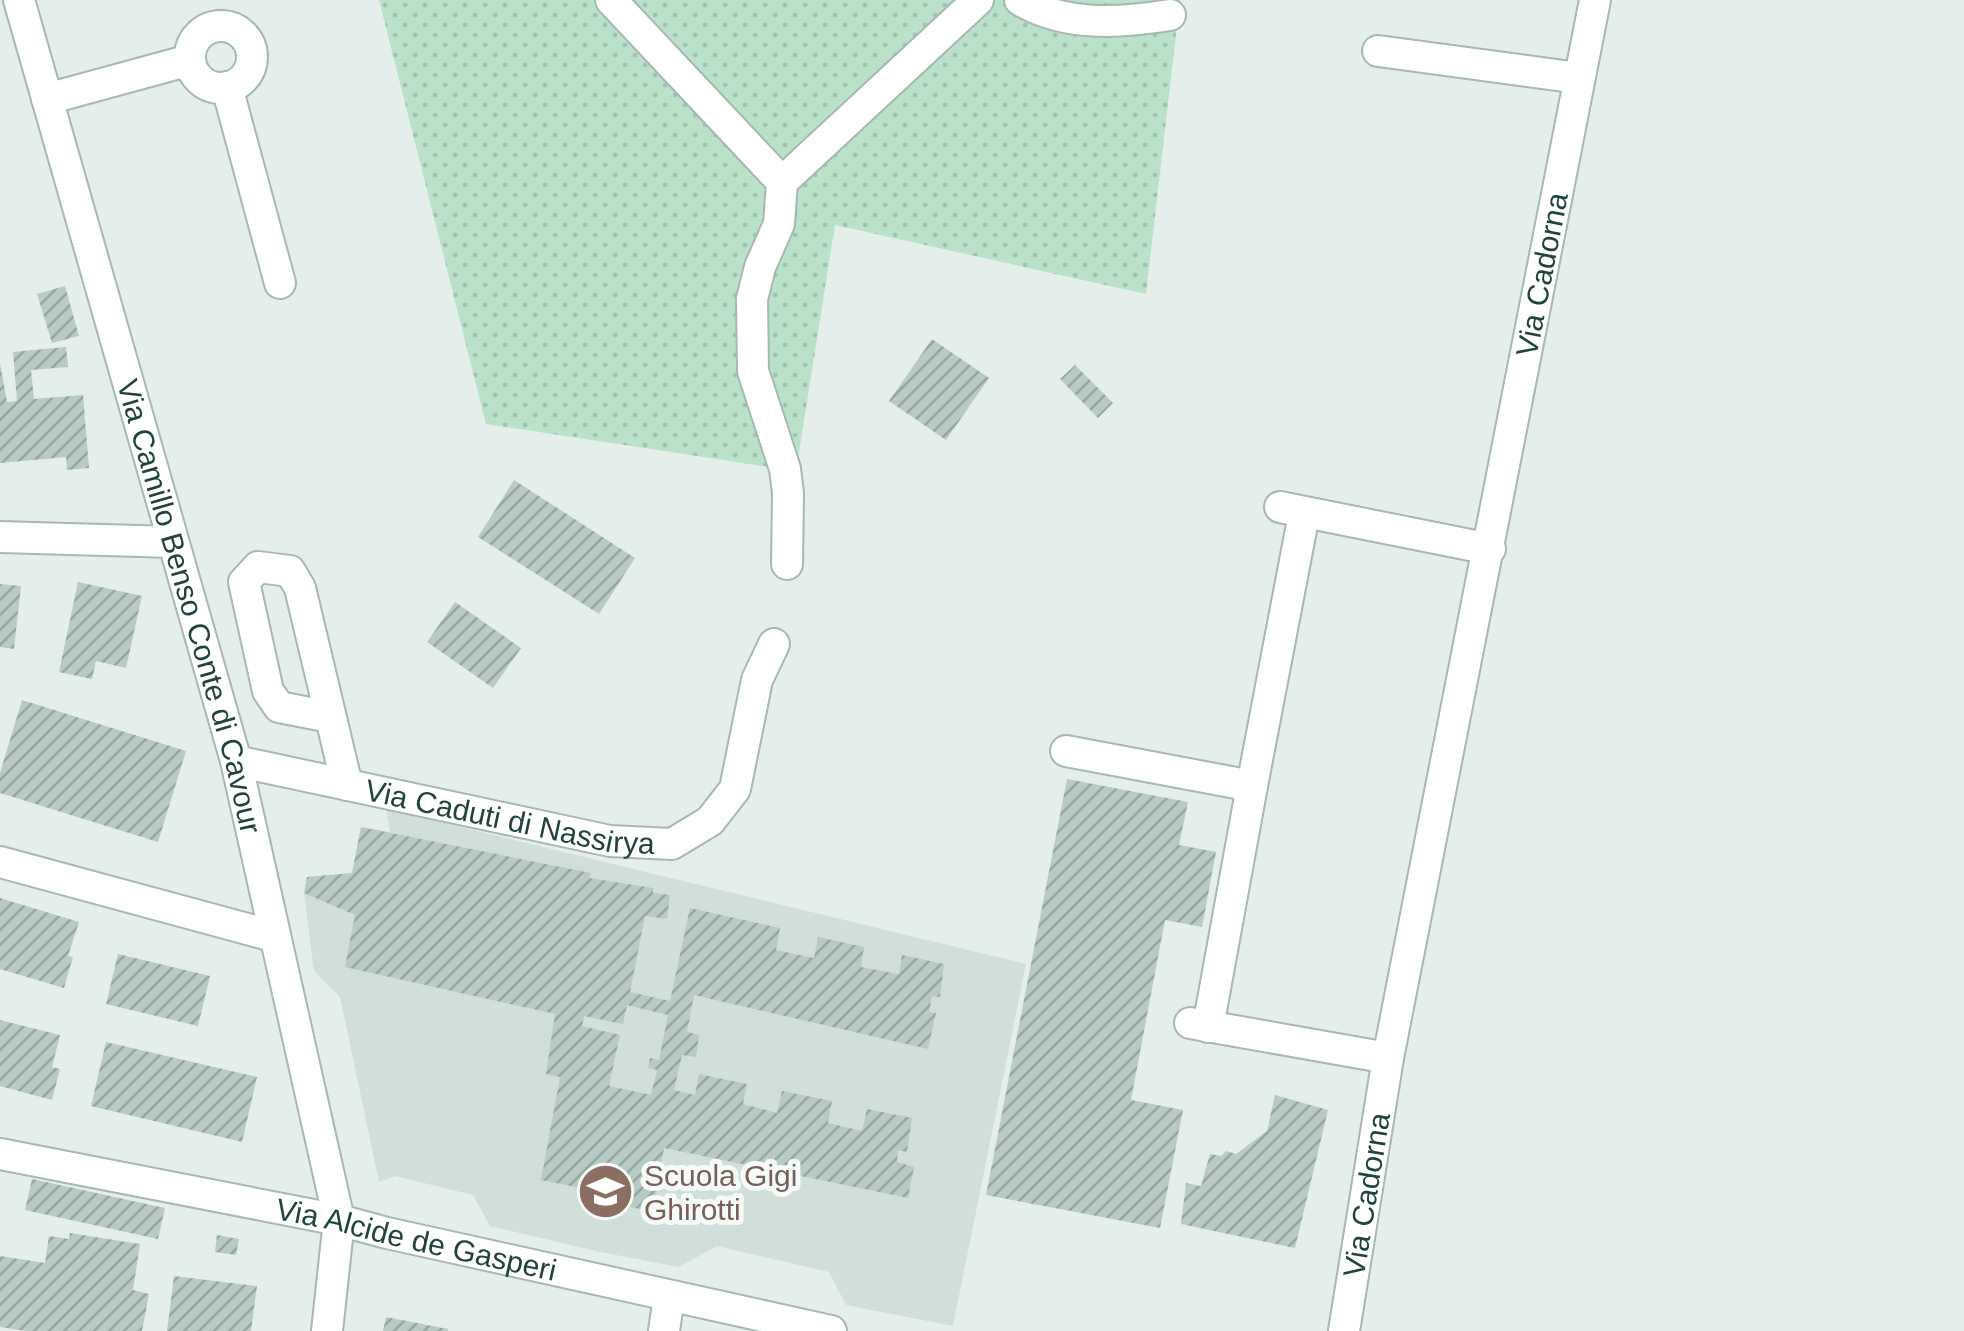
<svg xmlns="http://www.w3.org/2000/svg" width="1964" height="1331" viewBox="0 0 1964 1331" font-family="Arial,sans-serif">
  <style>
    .built { fill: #d1dfda }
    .park { fill: url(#park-dots) }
    .building { fill: url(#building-hatch); fill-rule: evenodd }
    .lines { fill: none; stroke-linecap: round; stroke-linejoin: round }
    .minor-casing { stroke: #a5b8b3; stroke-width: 34 }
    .minor { stroke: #fff; stroke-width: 30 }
    .labels { text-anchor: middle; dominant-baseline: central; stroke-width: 10; stroke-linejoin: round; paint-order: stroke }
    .street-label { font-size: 30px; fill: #20433d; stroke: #f5fbf8 }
    .education-label { font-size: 30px; fill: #785e54; stroke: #f5fbf8; text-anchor: start }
  </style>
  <defs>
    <pattern id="park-dots" width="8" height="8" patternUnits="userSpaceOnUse" patternTransform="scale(2.5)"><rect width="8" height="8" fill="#bae2c9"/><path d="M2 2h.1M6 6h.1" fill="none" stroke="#a0c3ae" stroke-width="1.8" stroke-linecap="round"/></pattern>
    <pattern id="building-hatch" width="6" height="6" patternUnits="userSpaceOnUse" patternTransform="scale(2.5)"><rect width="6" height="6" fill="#b8cac4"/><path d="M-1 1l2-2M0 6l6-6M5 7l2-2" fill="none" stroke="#95a6a0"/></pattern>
  </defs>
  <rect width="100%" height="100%" fill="#e4efeb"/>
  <polygon class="built" points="386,809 1026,964 953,1326 846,1305 829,1272 717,1246 679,1267 600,1252 490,1226 473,1195 395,1176 379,1182 340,997 314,971 304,893 307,877 352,873 361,827 390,832"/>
  <polygon class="park" points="379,0 1180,0 1146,294 835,225 796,471 486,424"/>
  <g class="building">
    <polygon points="65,286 79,336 52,343 37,294"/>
    <polygon points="932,339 989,378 946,440 889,401"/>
    <polygon points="66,347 68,367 31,370 34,399 83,395 89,468 67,470 66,457 0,463 0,363 7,402 17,401 13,352"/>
    <polygon points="1075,365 1113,403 1098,418 1060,379"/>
    <polygon points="514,480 635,558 599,614 478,537"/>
    <polygon points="78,582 142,596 126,668 96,661 92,679 59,672"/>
    <polygon points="0,584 21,586 14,649 0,647"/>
    <polygon points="455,602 521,648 493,688 427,642"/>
    <polygon points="22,700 186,751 158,842 0,793 0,773"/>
    <polygon points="1067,779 1188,802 1179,845 1216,852 1202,927 1165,920 1131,1100 1183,1110 1160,1228 986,1195"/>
    <path d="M361,827L591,873L589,878L653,888V893L670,895L667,919L645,916L630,992L670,1001L690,908L780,928L776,950L814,958L818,937L864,947L861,967L899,974L902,955L944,964L940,997L932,996L929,1012L936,1013L928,1049L694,995L687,1032L699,1035L696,1057L682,1055L674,1090L695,1095L699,1074L747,1084L743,1104L777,1113L782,1091L832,1101L828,1123L862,1131L867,1109L912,1118L907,1152L898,1150L897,1162L914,1167L908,1198L664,1148L653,1212L585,1197L586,1189L541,1180L560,1077L546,1074L555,1014L345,967L355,915L304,893L307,877L352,873ZM627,1005L668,1015L659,1060L650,1058L648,1068L657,1070L651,1095L609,1086L620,1035L582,1026L584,1016L623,1024Z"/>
    <polygon points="0,898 79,922 68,956 73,957 64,988 0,969"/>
    <polygon points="118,954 210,976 198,1026 106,1004"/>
    <polygon points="0,1020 60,1035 52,1067 60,1069 52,1100 0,1086"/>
    <polygon points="106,1042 257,1077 242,1142 91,1106"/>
    <polygon points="1275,1095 1328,1110 1295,1248 1181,1224 1186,1183 1201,1186 1210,1154 1221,1156 1226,1151 1236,1154 1267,1131"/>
    <polygon points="32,1179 165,1208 158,1239 25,1210"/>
    <polygon points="70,1233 140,1244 133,1290 149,1294 142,1331 26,1331 0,1327 0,1256 45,1263 49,1236 69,1239"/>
    <polygon points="217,1235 239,1239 236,1255 215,1252"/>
    <polygon points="174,1276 257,1286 251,1331 167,1331"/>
    <polygon points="386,1317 448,1329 448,1331 383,1331"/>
  </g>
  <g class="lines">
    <defs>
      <g id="minor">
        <path id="s1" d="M19,0L236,761L339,1220L327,1331"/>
        <polyline points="611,0 782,182"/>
        <path d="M1020,0C1064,27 1121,23 1170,15"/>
        <circle cx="221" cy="57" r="31"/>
        <polyline points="1378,51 1579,78"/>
        <polyline points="227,87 280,283"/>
        <polyline points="47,99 190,60"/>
        <polyline points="1280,507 1490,549"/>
        <polyline points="0,537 173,542"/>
        <polyline points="787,564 788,493 785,469 753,371 752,299 760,267 779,224 782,182 978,0"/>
        <polyline points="330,717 279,707 268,691 244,582 258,567 290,571 300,588 347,785"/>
        <polyline points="1066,751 1252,786 1208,1027"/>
        <path id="s2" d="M236,761L610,841L672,844L710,821L735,789L757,680L774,644"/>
        <polyline points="1252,786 1304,514"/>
        <polyline points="0,862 273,936"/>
        <polyline points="1190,1023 1388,1058"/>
        <path id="s3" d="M0,1154L339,1220L387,1233L831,1331"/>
        <polyline points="664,1331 669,1297"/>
        <path id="s4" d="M1344,1331L1388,1058L1595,0"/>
      </g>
    </defs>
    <use href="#minor" class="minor-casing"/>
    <use href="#minor" class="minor"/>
  </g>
  <defs>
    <symbol id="school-disc" viewBox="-11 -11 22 22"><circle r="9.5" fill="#8d6e63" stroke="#f5fbf8"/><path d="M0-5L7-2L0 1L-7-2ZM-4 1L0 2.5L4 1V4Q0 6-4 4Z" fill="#fff"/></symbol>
  </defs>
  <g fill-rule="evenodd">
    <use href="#school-disc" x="574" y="1160" width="63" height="63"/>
  </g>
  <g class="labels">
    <g class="street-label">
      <text stroke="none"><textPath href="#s4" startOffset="1075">Via Cadorna</textPath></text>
      <text stroke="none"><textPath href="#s1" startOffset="630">Via Camillo Benso Conte di Cavour</textPath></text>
      <text stroke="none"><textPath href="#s2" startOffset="280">Via Caduti di Nassirya</textPath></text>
      <text stroke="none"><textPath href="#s4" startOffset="138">Via Cadorna</textPath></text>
      <text stroke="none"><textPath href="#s3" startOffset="425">Via Alcide de Gasperi</textPath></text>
    </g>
    <g class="education-label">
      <text x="644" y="1175">Scuola Gigi<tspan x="644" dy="34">Ghirotti</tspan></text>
    </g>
  </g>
</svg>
